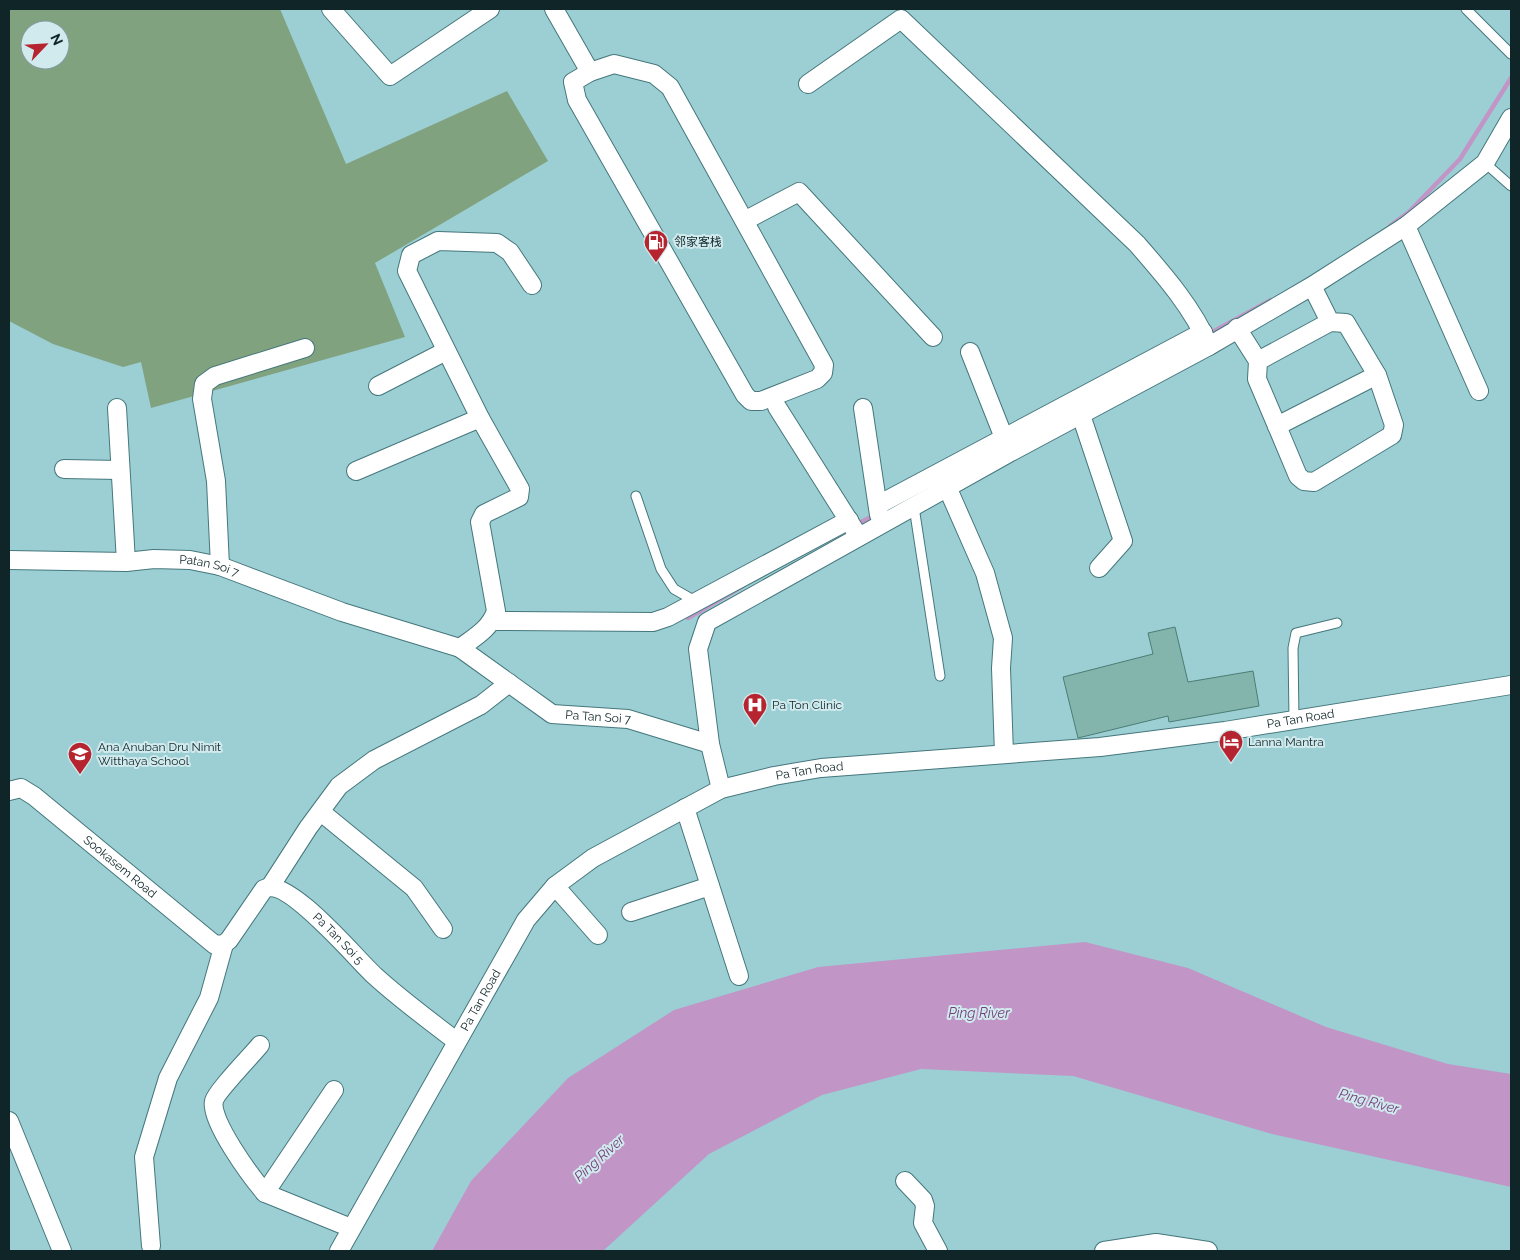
<svg xmlns="http://www.w3.org/2000/svg" width="1520" height="1260" viewBox="0 0 1520 1260" font-family="Raleway,'Noto Sans SC',sans-serif">
  <style>
    .green { fill: #81a27f; fill-rule: evenodd }
    .water { fill: #c196c6 }
    .lines { fill: none; stroke-linecap: round; stroke-linejoin: round }
    .stream { stroke: #c196c6; stroke-width: 4.5 }
    .building { fill: #83b5ac; stroke: #4c7d75 }
    .lane-casing { stroke: #45777c; stroke-width: 11 }
    .street-casing { stroke: #45777c; stroke-width: 20 }
    .lane { stroke: #fff; stroke-width: 9 }
    .street { stroke: #fff; stroke-width: 18 }
    .labels { text-anchor: middle; dominant-baseline: central; stroke-width: 4; stroke-linejoin: round; paint-order: stroke }
    .poi-label { font-size: 12px; fill: #102527; stroke: #d1eaed; text-anchor: start }
    .street-label { font-size: 12px; fill: #102527; stroke: #d1eaed }
    .water-label { font-size: 14px; font-style: italic; fill: #743e7b; stroke: #d1eaed }
  </style>
  <rect width="100%" height="100%" fill="#9bcfd4"/>
  <path class="green" d="M9,9H280L346,164L507,91L548,161L375,263L405,337L151,408L141,362L123,367L53,344L9,321ZM30,30H60V60H30Z"/>
  <polygon class="water" points="1085,942 1188,968 1326,1027 1448,1064 1511,1074 1511,1187 1272,1134 1073,1076 921,1069 822,1095 709,1154 603,1251 432,1251 471,1181 568,1078 674,1010 818,967"/>
  <g class="lines">
    <g class="stream">
      <polyline points="1390,226 1409,212 1460,159 1511,78"/>
      <polyline points="1207,335 1271,300"/>
      <polyline points="855,525 875,515"/>
      <polyline points="688,618 743,586"/>
    </g>
  </g>
  <polygon class="building" points="1175,627 1188,682 1253,671 1259,706 1169,722 1168,716 1078,738 1063,677 1153,654 1148,633"/>
  <g class="lines">
    <defs>
      <g id="lane">
        <polyline points="1466,9 1511,54"/>
        <polyline points="1485,163 1511,186"/>
        <polyline points="636,496 661,569 674,589 695,601"/>
        <polyline points="914,507 940,676"/>
        <polyline points="1294,720 1293,648 1296,633 1337,623"/>
      </g>
      <g id="street">
        <polyline points="331,9 390,76 490,9"/>
        <polyline points="554,9 590,72"/>
        <polygon points="614,64 654,74 670,87 824,365 823,373 817,379 761,401 751,401 745,395 577,100 573,82 590,72"/>
        <path d="M808,84L901,19L1137,244C1164,275 1193,308 1209,346"/>
        <polyline points="746,220 799,192 933,337"/>
        <polyline points="1406,226 1479,391"/>
        <polyline points="1237,328 1258,361 1257,379 1277,426 1377,375 1346,323 1330,322 1315,292"/>
        <polyline points="970,352 1008,448"/>
        <polyline points="1258,361 1330,322"/>
        <polyline points="378,386 446,351"/>
        <polyline points="1078,406 1123,541 1099,568"/>
        <polyline points="777,407 854,529"/>
        <polyline points="117,408 126,562"/>
        <polyline points="863,408 879,515"/>
        <polyline points="1277,426 1298,476 1304,481 1314,482 1392,435 1394,425 1377,375"/>
        <polyline points="64,469 120,470"/>
        <polyline points="356,471 480,418"/>
        <polyline points="946,478 948,489 985,573 1003,638 1001,668 1004,754"/>
        <polyline points="878,505 1203,332"/>
        <path id="s1" d="M9,560L126,562L154,559L190,560L220,566L342,612L460,648L552,714L628,719L710,744L721,789"/>
        <polyline points="220,566 216,481 202,399 204,384 215,376 305,348"/>
        <polyline points="493,621 653,622 668,617 849,520"/>
        <path d="M460,648C475,637 490,629 496,611L480,522L484,514L519,497L520,489L480,418L407,271L411,255L438,241L497,243L510,252L532,285"/>
        <polyline points="710,744 698,649 707,622 1009,453 1209,346 1312,286 1406,226 1485,163 1511,118"/>
        <path id="s2" d="M9,791L21,788L34,796L215,945L224,944L229,940L264,889C288,876 357,960 375,976C400,999 429,1020 456,1041"/>
        <polyline points="685,808 739,976"/>
        <polyline points="321,812 414,888 443,929"/>
        <polyline points="555,886 598,935"/>
        <polyline points="270,887 308,828 339,786 374,760 481,705 509,683"/>
        <polyline points="631,912 710,886"/>
        <path d="M260,1045C252,1055 216,1092 214,1101C209,1120 252,1178 265,1193"/>
        <polyline points="334,1090 265,1193 351,1228"/>
        <polyline points="9,1121 62,1251"/>
        <polyline points="905,1181 923,1200 925,1206 923,1223 938,1251"/>
        <polyline points="151,1246 144,1157 168,1078 209,998 224,944"/>
        <path id="s3" d="M339,1251L526,920L555,886L593,858L721,789L774,776L821,768L1100,747L1225,731L1511,685"/>
        <polyline points="1104,1251 1156,1243 1208,1251"/>
      </g>
    </defs>
    <use href="#lane" class="lane-casing"/>
    <use href="#street" class="street-casing"/>
    <use href="#lane" class="lane"/>
    <use href="#street" class="street"/>
  </g>
  <defs>
    <symbol id="fuel-pin" viewBox="-11 -11 22 30"><path d="M0 17L-7.5 6A9.5 9.5 0 1 1 7.5 6Z" fill="#b5242f" stroke="#d1eaed"/><path d="M-5.5-6h7V0h2V4h1.3V-2.5L3-4.5l.8-.8L6-3V5H2.5V1h-1V6h-7ZM-4.2-4.7v3.2H.2V-4.7Z" fill="#fff"/></symbol>
    <symbol id="hospital-pin" viewBox="-11 -11 22 30"><path d="M0 17L-7.5 6A9.5 9.5 0 1 1 7.5 6Z" fill="#b5242f" stroke="#d1eaed"/><path d="M-5-5h3v3.5h4V-5h3V5h-3V1.5h-4V5h-3Z" fill="#fff"/></symbol>
    <symbol id="hotel-pin" viewBox="-11 -11 22 30"><path d="M0 17L-7.5 6A9.5 9.5 0 1 1 7.5 6Z" fill="#b5242f" stroke="#d1eaed"/><path d="M-6-4.5h1.5V1H6V5H4.5V3h-9V5H-6ZM-4 0a1.8 1.8 0 1 1 3.6 0ZM.5 0V-2.5h3Q6-2.5 6 0Z" fill="#fff"/></symbol>
    <symbol id="school-pin" viewBox="-11 -11 22 30"><path d="M0 17L-7.5 6A9.5 9.5 0 1 1 7.5 6Z" fill="#b5242f" stroke="#d1eaed"/><path d="M0-5L7-2L0 1L-7-2ZM-4 1L0 2.5L4 1V4Q0 6-4 4Z" fill="#fff"/></symbol>
  </defs>
  <g fill-rule="evenodd">
    <use href="#fuel-pin" x="642" y="228" width="28" height="38"/>
    <use href="#hospital-pin" x="741" y="691" width="28" height="38"/>
    <use href="#hotel-pin" x="1217" y="728" width="28" height="38"/>
    <use href="#school-pin" x="66" y="740" width="28" height="38"/>
  </g>
  <g class="labels">
    <g class="poi-label">
      <text x="674" y="242">邻家客栈</text>
      <text x="772" y="705">Pa Ton Clinic</text>
      <text x="1248" y="742">Lanna Mantra</text>
      <text x="98" y="747">Ana Anuban Dru Nimit<tspan x="98" dy="14">Witthaya School</tspan></text>
    </g>
    <g class="street-label">
      <text stroke="none"><textPath href="#s1" startOffset="201">Patan Soi 7</textPath></text>
      <text stroke="none"><textPath href="#s1" startOffset="625">Pa Tan Soi 7</textPath></text>
      <text stroke="none"><textPath href="#s3" startOffset="1202">Pa Tan Road</textPath></text>
      <text stroke="none"><textPath href="#s3" startOffset="708">Pa Tan Road</textPath></text>
      <text stroke="none"><textPath href="#s2" startOffset="139">Sookasem Road</textPath></text>
      <text stroke="none"><textPath href="#s2" startOffset="432">Pa Tan Soi 5</textPath></text>
      <text stroke="none"><textPath href="#s3" startOffset="288">Pa Tan Road</textPath></text>
    </g>
    <g class="water-label">
      <text x="979" y="1013">Ping River</text>
      <text transform="translate(1369 1101) rotate(15)">Ping River</text>
      <text transform="translate(599 1158) rotate(-42)">Ping River</text>
    </g>
  </g>
  <rect width="1520" height="1260" fill="none" stroke="#102527" stroke-width="20"/>
  <g transform="translate(45 45) rotate(65)"><circle r="24" fill="#d1eaed" stroke="#849b9e"/>
  <path d="M0-4L9 19L0 12L-9 19Z" fill="#b5242f"/>
  <text y="-8" font-size="14" font-weight="bold" text-anchor="middle" fill="#102527">N</text>
  </g>
</svg>
